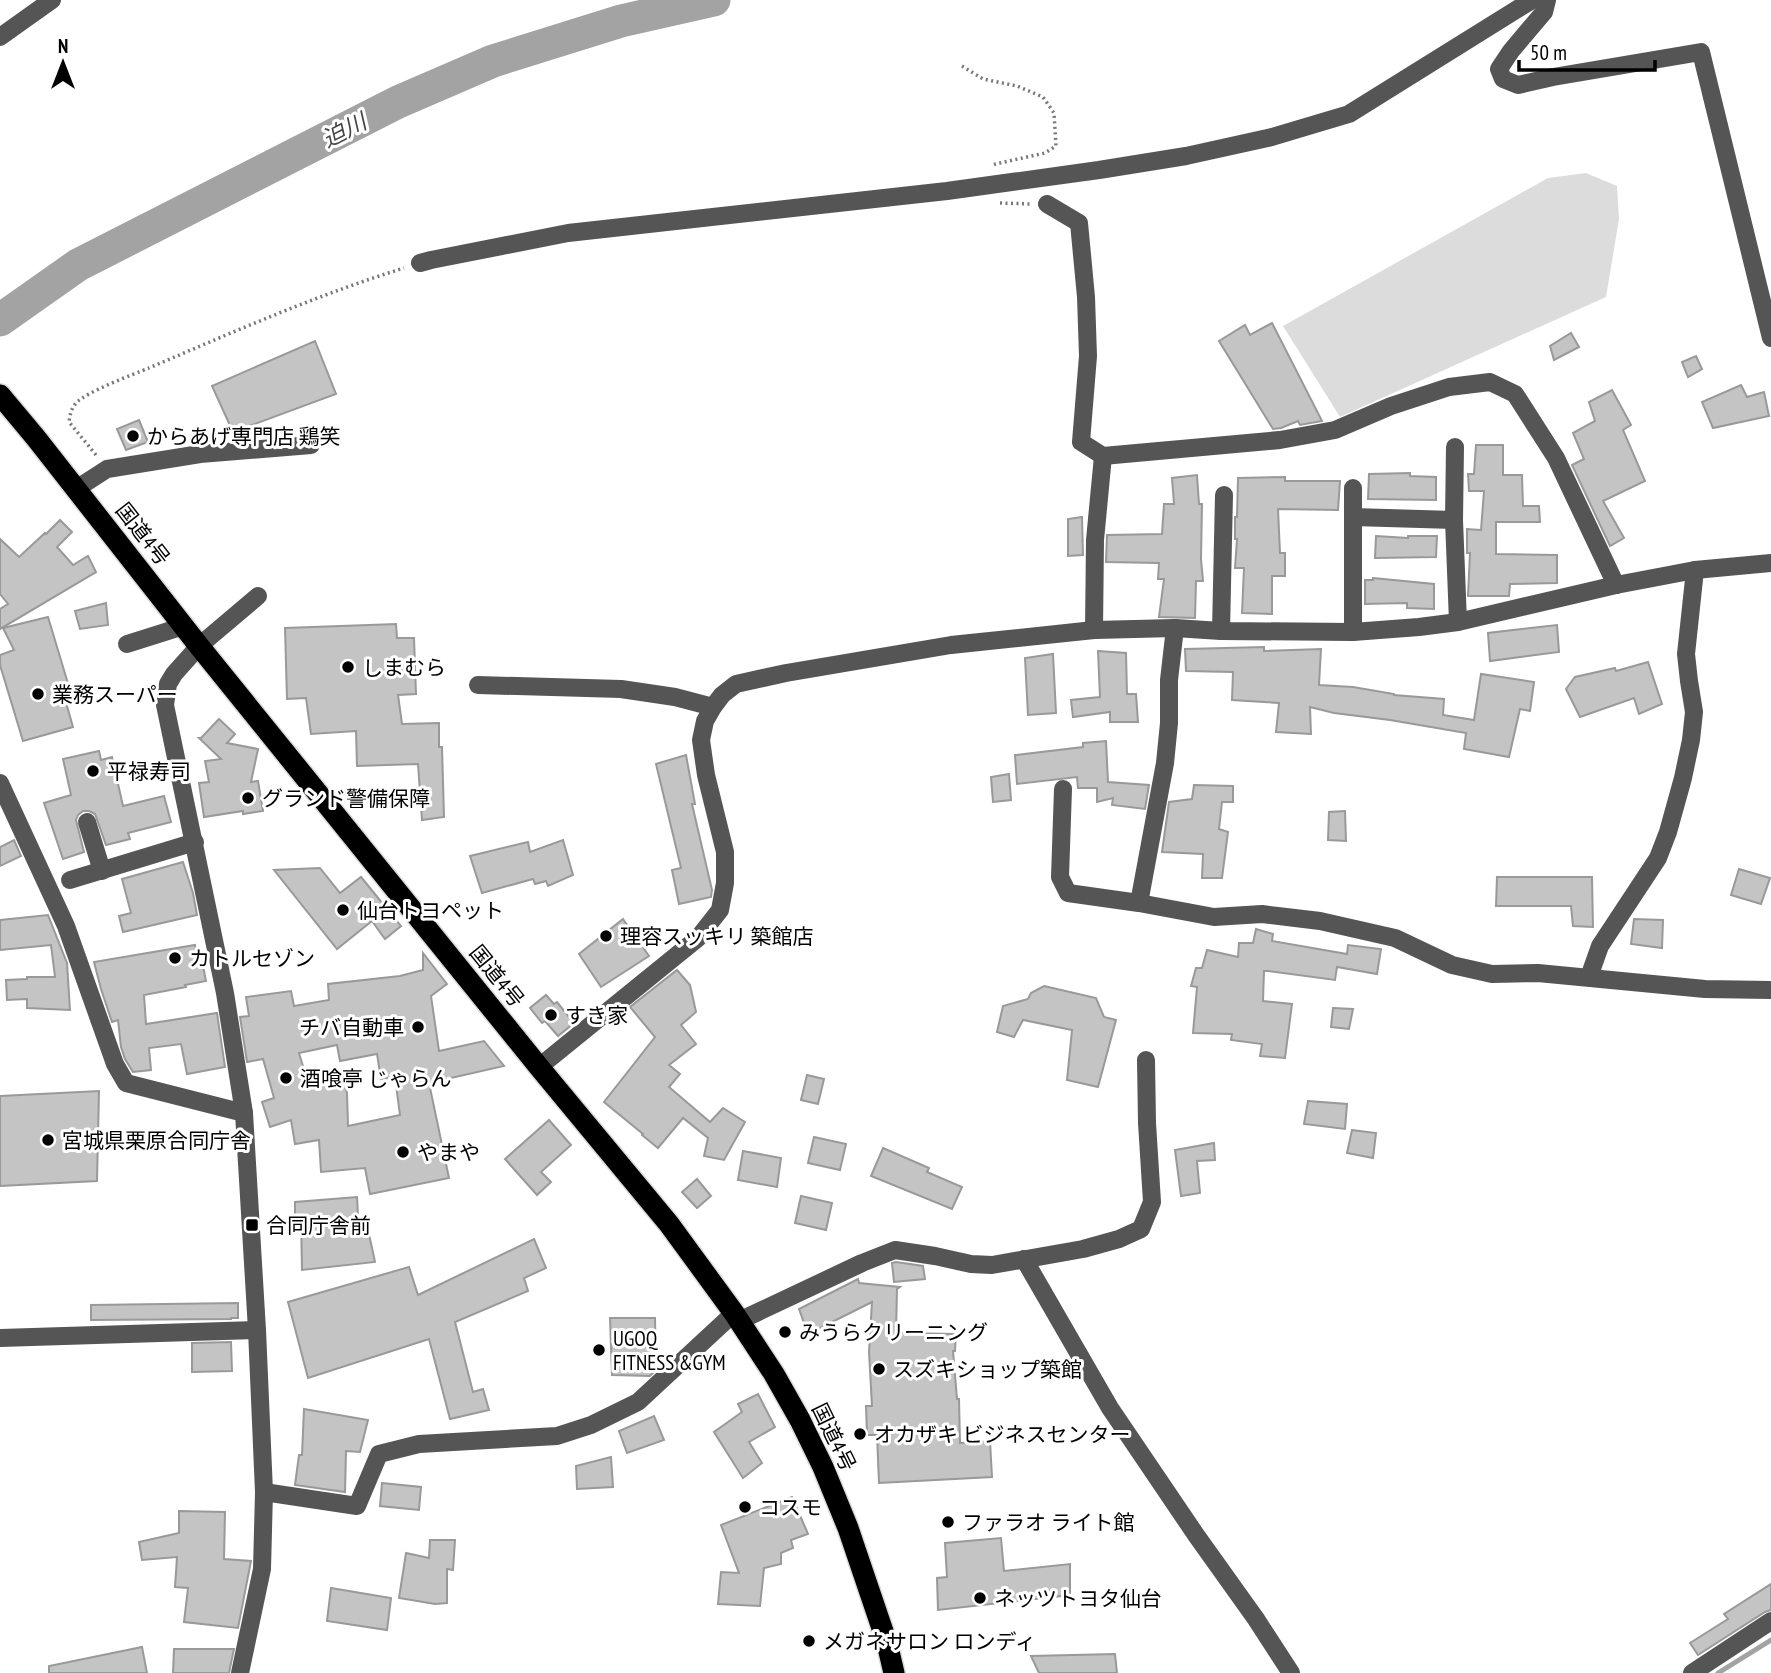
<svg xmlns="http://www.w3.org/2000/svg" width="1771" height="1673" viewBox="0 0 1771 1673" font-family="'PT Sans Narrow','Noto Sans JP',sans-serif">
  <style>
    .green { fill: #dcdcdc }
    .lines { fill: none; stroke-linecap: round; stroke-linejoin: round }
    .stream { stroke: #a3a3a3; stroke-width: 5 }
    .river { stroke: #a3a3a3; stroke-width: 33 }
    .building { fill: #c4c4c4; stroke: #999; stroke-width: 2; fill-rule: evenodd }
    .highway-casing { stroke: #dbdbdb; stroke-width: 24 }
    .path { stroke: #777; stroke-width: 3.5; stroke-dasharray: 2 3.5; stroke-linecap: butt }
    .minor { stroke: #555; stroke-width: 18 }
    .highway { stroke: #000; stroke-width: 21 }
    .poi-dot { fill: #000; stroke: #fff; stroke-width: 2.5 }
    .labels { text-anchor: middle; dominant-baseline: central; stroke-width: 6; stroke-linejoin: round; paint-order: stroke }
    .poi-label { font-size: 21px; fill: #000; stroke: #fff; text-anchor: start }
    .street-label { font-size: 21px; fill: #000; stroke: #fff }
    .water-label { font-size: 23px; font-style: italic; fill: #444; stroke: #fff }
  </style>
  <rect width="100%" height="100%" fill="#fff"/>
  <polygon class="green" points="1586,173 1617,186 1619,219 1606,297 1340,417 1283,326 1548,178"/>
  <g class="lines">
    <polyline class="stream" points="1718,1673 1771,1640"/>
    <polyline class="river" points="0,320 78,265 398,102 493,61 621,21 714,0"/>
  </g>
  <g class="building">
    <polygon points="1272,323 1322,421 1300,425 1298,421 1281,428 1273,429 1219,341 1245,325 1250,335"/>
    <polygon points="1571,333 1579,347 1554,360 1550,346"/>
    <polygon points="315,341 336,394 233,432 212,386"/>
    <polygon points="1696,356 1702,369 1688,377 1682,362"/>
    <polygon points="1741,385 1747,397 1764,392 1769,416 1713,428 1702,402"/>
    <polygon points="1612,390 1631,425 1623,430 1645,481 1603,501 1624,538 1610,546 1572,465 1584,459 1573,433 1595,421 1589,402"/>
    <polygon points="139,420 148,442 126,450 117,429"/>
    <polygon points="1476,445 1503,445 1503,475 1522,475 1523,506 1539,506 1540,522 1496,522 1496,554 1557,555 1557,583 1510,584 1509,596 1468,596 1470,553 1467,553 1467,529 1481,530 1484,491 1469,491 1468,474 1474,474"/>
    <polygon points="1410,473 1410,476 1436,477 1436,500 1368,499 1369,474"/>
    <polygon points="1197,475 1199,504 1202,504 1201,559 1203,581 1196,581 1195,618 1159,617 1164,579 1158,579 1159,563 1106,562 1107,535 1162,534 1164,504 1174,504 1172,478"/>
    <polygon points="1285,477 1285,481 1340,481 1338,510 1278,509 1280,553 1285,553 1285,576 1272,576 1272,614 1242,613 1244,568 1235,568 1237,539 1235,539 1235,517 1237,517 1238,478"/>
    <polygon points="1082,517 1083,555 1068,556 1068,519"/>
    <polygon points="60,520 72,532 57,547 73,565 88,556 96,572 0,629 0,609 8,604 0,594 0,539 19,557 45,533 46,534"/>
    <polygon points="1376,536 1408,538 1408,536 1437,536 1436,557 1375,558"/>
    <polygon points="1373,578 1434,584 1434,609 1407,608 1407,603 1365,604 1365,580 1373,580"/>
    <polygon points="106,603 108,625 80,629 75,611"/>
    <polygon points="48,617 70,690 63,692 73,727 23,741 0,665 0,655 14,650 3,628"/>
    <polygon points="396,624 397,638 414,638 416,694 398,695 402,724 439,723 439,747 442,747 444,817 422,820 418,764 357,766 356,731 311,734 306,698 287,699 285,628"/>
    <polygon points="1557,625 1559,652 1490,661 1488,633"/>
    <polygon points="1264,647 1264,651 1321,649 1319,685 1353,687 1394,694 1394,695 1444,699 1443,715 1474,720 1481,674 1534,682 1530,711 1520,709 1509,757 1464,749 1466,733 1390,720 1334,713 1310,707 1311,734 1276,732 1279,703 1232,700 1233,672 1186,671 1185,649"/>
    <polygon points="1098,651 1126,653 1127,694 1136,694 1138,722 1110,722 1110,712 1073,717 1071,700 1100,697"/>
    <polygon points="1053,654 1056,713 1028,715 1025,658"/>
    <polygon points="1648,662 1662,704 1639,714 1634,698 1580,717 1566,689 1575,677 1615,668 1616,671"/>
    <polygon points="219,719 235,734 227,743 258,749 251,782 258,781 263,811 243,814 243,811 204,817 199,783 209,782 205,761 221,759 199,738 201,738"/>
    <polygon points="1106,741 1108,782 1149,785 1145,809 1112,805 1113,798 1097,802 1097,788 1078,788 1077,777 1017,784 1015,755 1083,747 1083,743"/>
    <polygon points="99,751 101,760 112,757 123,806 164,796 171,822 128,833 130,839 106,845 95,814 89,811 83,811 78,815 76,820 84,852 63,859 44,803 71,795 63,759"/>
    <polygon points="686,755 695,804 692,804 712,890 711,897 679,904 672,870 681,868 656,764"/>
    <polygon points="1009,774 1011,800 993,802 991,777"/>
    <polygon points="1194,785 1233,786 1233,802 1222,802 1219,829 1228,832 1222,878 1202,878 1203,854 1162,852 1169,802 1192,799"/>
    <polygon points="1345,811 1346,841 1328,840 1329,812"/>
    <polygon points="14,840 21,856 0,866 0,847"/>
    <polygon points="563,840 573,875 548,886 546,881 535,884 533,879 482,893 470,856 528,842 530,852"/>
    <polygon points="183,862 193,893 197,915 123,932 119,916 131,913 122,879"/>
    <polygon points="320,868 340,893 361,877 401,926 385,939 372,921 337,949 274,870"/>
    <polygon points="1739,869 1770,878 1761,904 1731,895"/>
    <polygon points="1497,877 1592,877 1593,927 1573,926 1571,906 1496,906"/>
    <polygon points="48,915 67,963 70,1010 27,1008 27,999 7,1000 6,980 27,979 27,977 55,977 51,945 0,950 0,920"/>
    <polygon points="623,919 649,956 601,987 579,954"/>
    <polygon points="1634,919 1663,920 1662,948 1631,944"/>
    <polygon points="1256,929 1273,934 1272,941 1347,954 1348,945 1381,949 1377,974 1337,967 1335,980 1268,971 1264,971 1263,1001 1292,1004 1285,1058 1260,1056 1262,1044 1231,1040 1232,1034 1193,1033 1197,987 1191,986 1196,968 1202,968 1207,950 1238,957 1239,943 1253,943"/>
    <polygon points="195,945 199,966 203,966 206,981 185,985 186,987 144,995 146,1024 217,1013 225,1067 187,1074 181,1044 149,1048 151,1070 133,1072 125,1059 121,1047 118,1020 112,1022 101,989 94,962"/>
    <path d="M423,953L447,984L431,996L439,1051L484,1041L504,1066L429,1083L449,1178L370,1194L365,1168L321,1172L319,1140L295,1144L291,1120L270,1127L262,1102L274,1098L263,1059L247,1062L240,1017L249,1016L246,997L291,991L294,1006L329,1000L328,984L400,976L423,970ZM337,1045L340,1061L377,1054L381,1079L395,1077L400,1115L348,1126L347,1093L341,1076L309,1086L299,1053Z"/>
    <polygon points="677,970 690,985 696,1012 681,1025 696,1044 669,1065 680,1074 669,1087 710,1122 723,1108 745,1122 724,1160 704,1156 708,1138 683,1118 658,1148 642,1135 643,1134 604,1102 655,1037 630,1007"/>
    <polygon points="1044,986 1096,998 1104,1017 1116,1020 1098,1087 1067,1080 1072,1030 1023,1020 1014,1037 997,1032 1003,1006 1028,999 1031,993"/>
    <polygon points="546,995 554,1004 557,1002 574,1023 558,1036 545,1021 542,1023 530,1008"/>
    <polygon points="1333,1008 1353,1009 1349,1029 1331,1027"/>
    <polygon points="807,1075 824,1079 818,1104 801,1100"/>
    <polygon points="99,1091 97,1181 0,1186 0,1096"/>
    <polygon points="1308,1101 1347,1104 1345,1129 1304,1124"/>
    <polygon points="549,1120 571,1145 541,1172 551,1182 537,1195 505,1159"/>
    <polygon points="1352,1130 1376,1133 1373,1158 1347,1153"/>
    <polygon points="814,1137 846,1144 840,1170 808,1163"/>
    <polygon points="1214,1143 1215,1160 1197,1161 1200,1193 1181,1196 1175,1150"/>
    <polygon points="883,1148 929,1168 927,1172 962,1187 952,1209 871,1176"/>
    <polygon points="743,1151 781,1158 777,1187 738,1180"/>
    <polygon points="697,1179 711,1196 697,1208 682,1192"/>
    <polygon points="801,1196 832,1203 826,1230 795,1223"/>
    <polygon points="357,1197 359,1235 369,1234 375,1262 302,1270 301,1218 295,1218 295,1202"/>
    <polygon points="534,1239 546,1268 524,1278 528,1291 455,1322 473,1392 483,1389 489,1410 450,1419 429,1339 308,1378 288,1302 409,1267 418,1295"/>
    <polygon points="896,1262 923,1266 925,1279 894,1282 892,1263"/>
    <polygon points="858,1279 859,1283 900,1287 897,1289 896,1333 956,1334 955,1351 953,1351 957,1399 959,1399 960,1443 990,1441 992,1477 879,1483 877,1435 867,1435 866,1406 872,1406 869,1352 872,1302 808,1334 799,1309"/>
    <polygon points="238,1303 238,1318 231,1318 231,1319 91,1320 91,1305"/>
    <polygon points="610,1318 655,1318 656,1370 650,1376 612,1375"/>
    <polygon points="231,1342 232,1371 192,1372 192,1343"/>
    <polygon points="758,1394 775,1427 749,1442 762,1463 743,1478 714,1432 742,1412 738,1404"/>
    <polygon points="304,1409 368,1420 360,1452 346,1451 345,1492 295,1485 299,1455 302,1455"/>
    <polygon points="654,1416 664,1440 627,1453 619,1431"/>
    <polygon points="611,1457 613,1487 577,1489 576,1466"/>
    <polygon points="382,1483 421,1487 419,1510 380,1506"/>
    <polygon points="792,1497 808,1534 791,1540 793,1548 781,1553 781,1564 764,1568 760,1606 718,1604 721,1572 739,1573 721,1525"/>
    <polygon points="179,1511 225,1512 224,1559 251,1561 238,1628 184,1622 188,1588 175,1587 177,1557 142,1560 139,1542 179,1533"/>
    <polygon points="1001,1538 1004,1571 1070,1564 1070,1595 938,1610 937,1578 947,1577 945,1543"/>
    <polygon points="430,1540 455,1540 453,1570 447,1569 447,1603 435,1604 399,1598 406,1553 429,1558"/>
    <polygon points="1771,1584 1771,1610 1765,1612 1698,1655 1690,1643 1728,1619 1724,1614"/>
    <polygon points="331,1588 391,1598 387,1630 327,1621"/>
    <polygon points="142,1647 147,1673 49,1673 49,1666"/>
    <polygon points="174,1649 234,1649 229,1673 173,1673"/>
    <polygon points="1115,1654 1117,1673 1039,1673 1031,1656"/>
  </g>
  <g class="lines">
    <defs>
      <polyline id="highway" points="0,395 36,438 199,646 539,1067 669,1224 734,1313 774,1374 800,1420 823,1467 848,1528 887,1643 894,1673"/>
    </defs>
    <use href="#highway" class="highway-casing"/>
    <g class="path">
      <polyline points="962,66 983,79 1017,86 1043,97 1054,113 1056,146 1045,153 991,165"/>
      <polyline points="1000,203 1031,204"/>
      <path d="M96,455L69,422C70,415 71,409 76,403C86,392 134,374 149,368C233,332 317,295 404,268"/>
    </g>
    <g class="minor">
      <polyline points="1547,0 1544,12 1511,51 1499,69 1503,79 1518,85 1553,77 1701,52 1771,338"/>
      <polyline points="0,37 52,0"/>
      <polyline points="1047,204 1079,223 1086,297 1088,356 1081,442 1103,456 1280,440 1335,430 1391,406 1449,387 1490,382 1515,394 1556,458 1616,585"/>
      <polyline points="420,263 431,260 568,233 947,191 1099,170 1186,156 1272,137 1349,114 1532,0"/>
      <polyline points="1455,447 1454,520 1458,622"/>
      <polyline points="76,489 107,469 200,454 311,445"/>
      <polyline points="1353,517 1454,520"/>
      <polyline points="1094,630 1095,540 1103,456"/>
      <polyline points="1221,631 1224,495"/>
      <polyline points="1353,632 1353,488"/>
      <polyline points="127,644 184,626"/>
      <polyline points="478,685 621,689 675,697 713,707"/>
      <polyline points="0,783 66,926 115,1064 126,1083 244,1113"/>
      <polyline points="1063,789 1060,877 1068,893 1139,903 1214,917 1262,914 1320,921 1395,938 1452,965 1492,974 1538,973 1705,989 1771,990"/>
      <polyline points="87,822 102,871"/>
      <polyline points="70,880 195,842"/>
      <polyline points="1139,903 1165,763 1169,723 1169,680 1175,628"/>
      <polyline points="1589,977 1600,946 1658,858 1668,832 1683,778 1691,740 1694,712 1689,681 1686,654 1695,570"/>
      <polyline points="539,1067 698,938 720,910 725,883 725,852 706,775 701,740 705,721 713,707 722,695 736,684 786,673 951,645 1094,630 1175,628 1221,631 1353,632 1419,627 1458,622 1616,585 1695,570 1771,563"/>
      <polyline points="1024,1259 1110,1408 1196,1535 1256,1619 1291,1673"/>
      <polyline points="739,1321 862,1263 895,1250 935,1256 971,1264 992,1265 1083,1249 1119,1239 1141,1229 1152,1202 1147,1123 1146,1060"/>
      <polyline points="0,1338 257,1330"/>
      <polyline points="264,1492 357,1506 379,1454 419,1444 557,1436 591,1425 638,1402 734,1313"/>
      <polyline points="240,1673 262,1569 264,1492 257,1330 244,1113 225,993 165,705 168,684 174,674 199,646 258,596"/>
      <polyline points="1692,1673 1771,1621"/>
    </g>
    <use href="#highway" class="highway"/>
  </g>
  <g class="poi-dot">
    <circle cx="133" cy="436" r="7"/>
    <circle cx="348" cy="667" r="7"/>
    <circle cx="38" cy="694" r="7"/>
    <circle cx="93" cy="771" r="7"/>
    <circle cx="248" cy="798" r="7"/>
    <circle cx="343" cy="910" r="7"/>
    <circle cx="606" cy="936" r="7"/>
    <circle cx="175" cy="958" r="7"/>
    <circle cx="551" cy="1015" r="7"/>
    <circle cx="418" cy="1027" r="7"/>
    <circle cx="286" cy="1078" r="7"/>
    <circle cx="48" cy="1140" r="7"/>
    <circle cx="403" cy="1152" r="7"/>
    <rect x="245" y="1218" width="14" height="14" rx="3.5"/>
    <circle cx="785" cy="1332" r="7"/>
    <circle cx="599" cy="1350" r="7"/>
    <circle cx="879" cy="1369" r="7"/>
    <circle cx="860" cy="1434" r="7"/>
    <circle cx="745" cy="1507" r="7"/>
    <circle cx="948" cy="1522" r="7"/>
    <circle cx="980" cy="1598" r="7"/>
    <circle cx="809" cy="1641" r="7"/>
  </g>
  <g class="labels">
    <g class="poi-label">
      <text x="147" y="436">からあげ専門店 鶏笑</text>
      <text x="362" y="667">しまむら</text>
      <text x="52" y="694">業務スーパー</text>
      <text x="107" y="771">平禄寿司</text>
      <text x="262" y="798">グランド警備保障</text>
      <text x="357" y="910">仙台トヨペット</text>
      <text x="620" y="936">理容スッキリ 築館店</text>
      <text x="189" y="958">カトルセゾン</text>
      <text x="565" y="1015">すき家</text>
      <text x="404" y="1027" text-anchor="end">チバ自動車</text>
      <text x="300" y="1078">酒喰亭 じゃらん</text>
      <text x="62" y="1140">宮城県栗原合同庁舎</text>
      <text x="417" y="1152">やまや</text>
      <text x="266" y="1225">合同庁舎前</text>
      <text x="799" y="1332">みうらクリーニング</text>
      <text x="613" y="1338">UGOQ<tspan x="613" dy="24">FITNESS &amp;GYM</tspan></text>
      <text x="893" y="1369">スズキショップ築館</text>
      <text x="874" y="1434">オカザキ ビジネスセンター</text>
      <text x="759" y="1507">コスモ</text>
      <text x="962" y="1522">ファラオ ライト館</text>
      <text x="994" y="1598">ネッツトヨタ仙台</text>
      <text x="823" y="1641">メガネサロン ロンディ</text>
    </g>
    <g class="street-label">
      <text transform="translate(143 534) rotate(52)">国道4号</text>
      <text transform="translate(497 976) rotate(51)">国道4号</text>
      <text transform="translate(834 1437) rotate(64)">国道4号</text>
    </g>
    <g class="water-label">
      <text transform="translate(344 130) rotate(-27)">迫川</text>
    </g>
  </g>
  <g transform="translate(63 63)" stroke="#ffffff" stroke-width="5" paint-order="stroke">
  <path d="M0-5L12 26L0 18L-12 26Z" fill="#000000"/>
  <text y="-10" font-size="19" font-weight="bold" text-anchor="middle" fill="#000000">N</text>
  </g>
  <path d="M1519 60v10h136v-10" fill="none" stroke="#000000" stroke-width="3.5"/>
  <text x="1530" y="60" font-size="21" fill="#000000" stroke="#ffffff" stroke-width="5" paint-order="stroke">50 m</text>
</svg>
